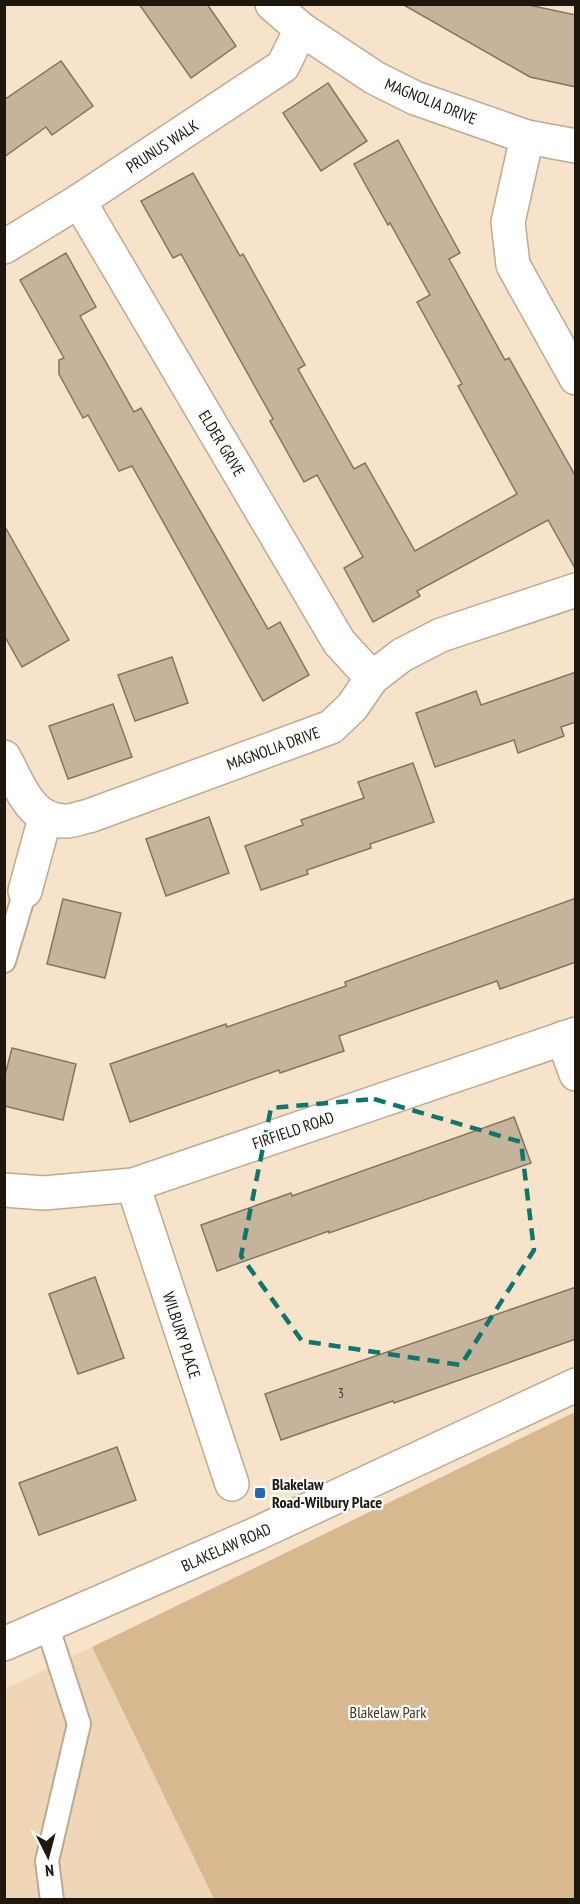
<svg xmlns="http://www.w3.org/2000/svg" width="580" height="1904" viewBox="0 0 580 1904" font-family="'PT Sans Narrow',sans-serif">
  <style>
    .built { fill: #eed6b7 }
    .green { fill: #d8b88f }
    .building { fill: #c6b39c; stroke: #86745e; stroke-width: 1.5 }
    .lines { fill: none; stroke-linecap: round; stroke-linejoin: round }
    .service-casing { stroke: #bdaa93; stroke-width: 26 }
    .minor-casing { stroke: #bdaa93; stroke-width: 36 }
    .tertiary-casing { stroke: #bdaa93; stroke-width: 36 }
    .service { stroke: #fff; stroke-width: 22 }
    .minor { stroke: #fff; stroke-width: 33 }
    .tertiary { stroke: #fff; stroke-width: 33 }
    .marked { fill: none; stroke: #0f766e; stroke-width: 4.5; stroke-dasharray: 12 8; stroke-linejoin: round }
    .poi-dot { fill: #2167b8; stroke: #fff; stroke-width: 2 }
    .labels { text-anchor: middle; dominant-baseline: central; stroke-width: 4.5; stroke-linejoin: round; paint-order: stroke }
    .number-label { font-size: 14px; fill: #473e32 }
    .street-label { font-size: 16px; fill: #1d170e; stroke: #fff }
    .poi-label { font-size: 16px; font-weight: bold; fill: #1d170e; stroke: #fff; text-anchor: start }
    .park-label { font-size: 16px; fill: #453217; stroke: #fff }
  </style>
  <rect width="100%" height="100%" fill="#f6e3ca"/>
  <polygon class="built" points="92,1647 214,1899 5,1900 5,1689"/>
  <polygon class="green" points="575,1412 575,1899 214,1899 92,1647"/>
  <g class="building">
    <polygon points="139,4 207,4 236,46 191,78"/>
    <polygon points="402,4 524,4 576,15 576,87 530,77"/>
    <polygon points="61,61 93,106 52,135 46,127 4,157 4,100"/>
    <polygon points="328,83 367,141 321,171 283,113"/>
    <polygon points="398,140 460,253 449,259 505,360 509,358 576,477 576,570 548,520 417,591 420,596 373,622 344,568 363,557 317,475 304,482 270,421 273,419 181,254 173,258 141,201 193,173 240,256 243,254 305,365 298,369 354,469 365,463 415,551 517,494 458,386 462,384 417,302 430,295 390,223 388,225 354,164"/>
    <polygon points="66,253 96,307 80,316 134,412 141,408 268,629 280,622 309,675 263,701 132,466 119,471 88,415 83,418 59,374 59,360 64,358 20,280"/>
    <polygon points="4,525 69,640 22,667 4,635"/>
    <polygon points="172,657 188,703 135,721 118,675"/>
    <polygon points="576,672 576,722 561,727 564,736 518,753 514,740 435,767 416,713 476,691 481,705"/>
    <polygon points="113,704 132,757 68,779 49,726"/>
    <polygon points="413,763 434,822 370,844 371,848 307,870 308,874 261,890 245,846 303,825 301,820 364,798 358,782"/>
    <polygon points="209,817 229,873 166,896 146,839"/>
    <polygon points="576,898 576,962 500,989 497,981 339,1036 344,1051 280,1073 279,1070 130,1122 110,1064 226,1024 227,1027 346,986 345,982"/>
    <polygon points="63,899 121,913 105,978 47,964"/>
    <polygon points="12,1048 76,1064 63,1120 4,1106 4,1079"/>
    <polygon points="514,1117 531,1163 329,1233 329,1231 217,1271 201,1225 291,1193 292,1196"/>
    <polygon points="95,1277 124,1358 78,1374 49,1294"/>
    <polygon points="576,1287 576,1339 394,1403 393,1401 281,1440 265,1394"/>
    <polygon points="117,1447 136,1500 39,1535 19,1483"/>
  </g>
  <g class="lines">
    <defs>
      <g id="service">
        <polyline points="4,961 25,891"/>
        <polyline points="47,1625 79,1724 47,1861 52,1900"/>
      </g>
      <g id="minor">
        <polyline points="272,4 301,29 375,78 415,98 527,137 576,146"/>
        <polyline points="527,137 508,222 513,265 576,378"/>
        <polyline points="79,201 339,642 372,678"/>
        <polyline points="4,247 79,201 283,66 301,29"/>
        <path d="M4,757C19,784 30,822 66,821C73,821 82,817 89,816L331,727L352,707L372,678L402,655L441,635L576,590"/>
        <polyline points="25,891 45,818"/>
        <polyline points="563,1038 576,1074"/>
        <polyline points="133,1185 232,1484"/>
        <polyline points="4,1190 44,1193 133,1185 576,1034"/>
      </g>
      <polyline id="tertiary" points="4,1644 256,1534 576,1385"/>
    </defs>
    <use href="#service" class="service-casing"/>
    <use href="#minor" class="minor-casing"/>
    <use href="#tertiary" class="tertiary-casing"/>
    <use href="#service" class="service"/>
    <use href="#minor" class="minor"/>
    <use href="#tertiary" class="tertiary"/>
  </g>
  <path class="marked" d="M374,1099L521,1142L534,1250L461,1365L302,1341L241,1256L271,1108Z"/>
  <rect class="poi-dot" x="254" y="1487" width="12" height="12" rx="3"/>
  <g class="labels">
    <g class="number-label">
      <text x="341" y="1393">3</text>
    </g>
    <g class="street-label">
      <text transform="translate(431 101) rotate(22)">MAGNOLIA DRIVE</text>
      <text transform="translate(162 146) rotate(-33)">PRUNUS WALK</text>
      <text transform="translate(222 443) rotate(59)">ELDER GRIVE</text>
      <text transform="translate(273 748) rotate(-20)">MAGNOLIA DRIVE</text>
      <text transform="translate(293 1130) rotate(-19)">FIRFIELD ROAD</text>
      <text transform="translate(182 1335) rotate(72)">WILBURY PLACE</text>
      <text transform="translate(226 1547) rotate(-24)">BLAKELAW ROAD</text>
    </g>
    <g class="poi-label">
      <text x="272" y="1484">Blakelaw<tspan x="272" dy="18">Road-Wilbury Place</tspan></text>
    </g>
    <g class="park-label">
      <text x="388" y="1712">Blakelaw Park</text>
    </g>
  </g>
  <rect width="580" height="1904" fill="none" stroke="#1d170e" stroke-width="12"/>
  <g transform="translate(48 1856) rotate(174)" stroke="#ffffff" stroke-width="4.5" paint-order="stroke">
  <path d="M0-4.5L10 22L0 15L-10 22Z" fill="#1d170e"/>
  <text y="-9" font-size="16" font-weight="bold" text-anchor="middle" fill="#1d170e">N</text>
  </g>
</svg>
